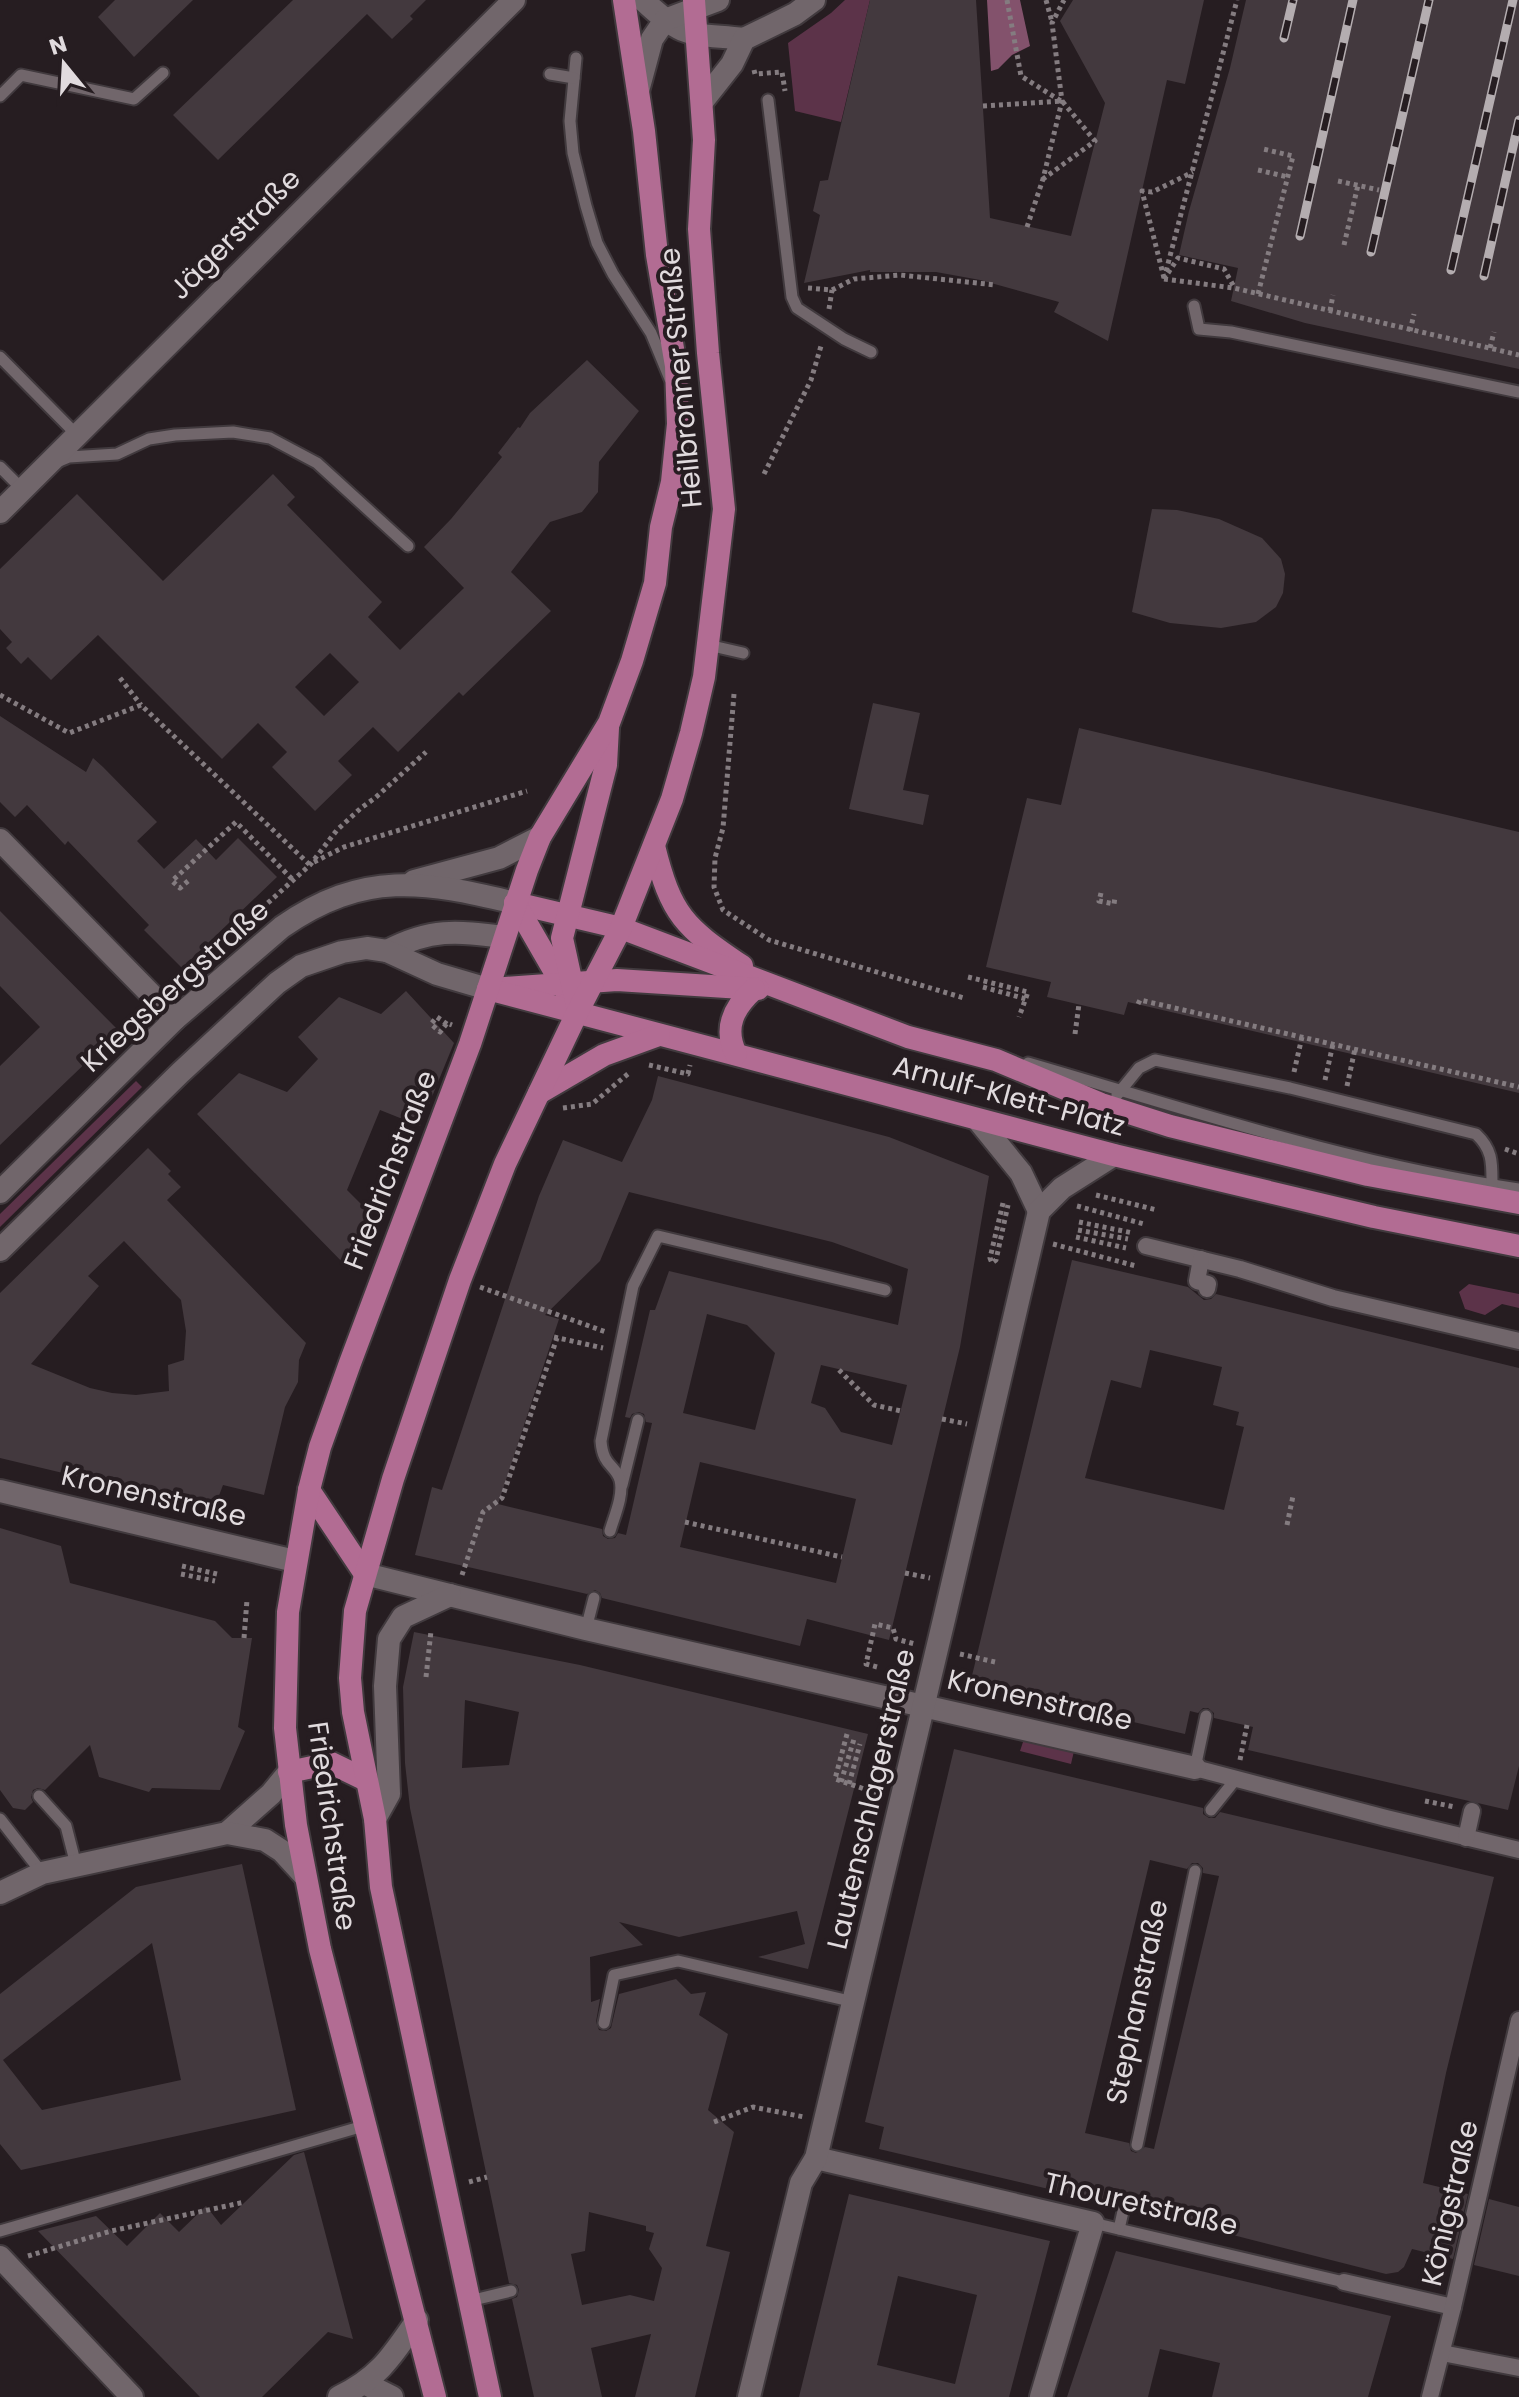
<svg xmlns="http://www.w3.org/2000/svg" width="1519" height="2397" viewBox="0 0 1519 2397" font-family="Poppins,sans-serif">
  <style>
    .green { fill: #5c3349 }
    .water { fill: #83526c }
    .building { fill: #43393e; fill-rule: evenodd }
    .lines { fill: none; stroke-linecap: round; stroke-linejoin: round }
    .service-casing { stroke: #413a3e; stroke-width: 15 }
    .pedestrian-casing { stroke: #413a3e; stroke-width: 20 }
    .minor-casing { stroke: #413a3e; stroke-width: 26 }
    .secondary-casing { stroke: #413a3e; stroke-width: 26 }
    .primary-casing { stroke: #413a3e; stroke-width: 26 }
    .path { stroke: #847c80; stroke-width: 5; stroke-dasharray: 4 4; stroke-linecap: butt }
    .service { stroke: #71666b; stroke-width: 11 }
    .pedestrian { stroke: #71666b; stroke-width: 16 }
    .minor { stroke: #71666b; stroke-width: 22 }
    .secondary { stroke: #71666b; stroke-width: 22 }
    .primary { stroke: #b26c93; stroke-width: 22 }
    .rail-casing { stroke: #b4adb0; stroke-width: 9 }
    .rail { stroke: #261d21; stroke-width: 6; stroke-dasharray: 18; stroke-linecap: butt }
    .labels { text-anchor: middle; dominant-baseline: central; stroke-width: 8; stroke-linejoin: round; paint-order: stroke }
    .street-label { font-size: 28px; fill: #e1dbde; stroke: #261d21 }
  </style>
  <rect width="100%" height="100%" fill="#261d21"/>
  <g class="green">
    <polygon points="845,0 870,0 841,122 795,111 788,43 831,13"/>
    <polygon points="136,1081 142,1087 0,1227 0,1214"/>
    <polygon points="1469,1284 1519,1294 1519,1308 1502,1304 1485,1315 1465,1309 1459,1292"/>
    <polygon points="1024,1739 1074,1751 1071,1764 1020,1751"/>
  </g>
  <polygon class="water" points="987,0 1020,0 1030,46 1012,55 998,69 991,71"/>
  <g class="building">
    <polygon points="115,0 193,0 134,57 98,17"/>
    <polygon points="293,0 426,0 410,16 413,19 392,39 367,14 218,160 173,115"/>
    <polygon points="870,0 976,0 990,218 1071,236 1105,103 1060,21 1073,0 1204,0 1185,84 1167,80 1108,341 1054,312 1059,302 980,280 936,272 870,272 870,270 804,283 820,215 813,211 820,181 828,180"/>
    <polygon points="1246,0 1519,0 1519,369 1305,323 1231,301 1238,268 1179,255 1189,211 1230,68"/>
    <path d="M587,360L639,411L599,462L598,492L582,512L550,522L511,572L551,611L463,696L459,692L398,752L373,727L338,761L352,775L315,811L272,767L287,752L258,723L222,759L98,635L51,680L28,657L21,664L6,648L12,642L0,629V569L77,494L163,581L273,474L295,497L287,505L382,602L368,617L400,650L464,588L424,547L451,519L502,457L498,453L518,427L520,428L530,413ZM330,653L359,682L324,716L295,687Z"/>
    <polygon points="1152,509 1177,510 1219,519 1262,538 1281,559 1285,574 1283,593 1276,607 1256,622 1221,628 1170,623 1132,612"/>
    <polygon points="873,703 920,713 903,790 929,795 923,825 849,809"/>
    <polygon points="0,716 86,772 93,758 103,767 157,822 137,841 164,869 196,839 216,860 238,838 277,877 182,968 144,930 149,925 68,841 65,845 27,805 15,817 0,802"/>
    <polygon points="1079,728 1519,832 1519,1093 1128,1002 1124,1015 1047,997 1051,982 986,967 1027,798 1061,805"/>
    <polygon points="0,911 119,1031 0,1145 0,1066 40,1027 0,986"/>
    <polygon points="406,991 454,1043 420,1126 380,1110 347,1190 373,1216 350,1270 197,1114 239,1073 287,1092 318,1059 298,1037 339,997 381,1014"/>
    <path d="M658,1076L889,1137L989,1176L960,1347L889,1640L807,1619L800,1646L602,1598L600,1593L595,1590L587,1594L415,1555L432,1487L442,1490L539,1196L563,1140L622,1162L652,1100ZM629,1192L832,1242L908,1269L898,1325L669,1271L655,1310H650L625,1417L630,1418L632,1414L639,1412L644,1414L646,1422L652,1423L626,1535L618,1533L615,1538L608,1539L603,1536L602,1529L498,1504L559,1319L545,1315L600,1261ZM707,1314L747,1325L775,1353L755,1430L683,1413ZM821,1365L907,1385L892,1445L841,1432L825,1408L811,1403ZM700,1462L856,1499L836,1583L680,1547Z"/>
    <path d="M148,1148L171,1171L168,1174L181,1187L167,1200L306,1343L299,1360L298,1382L285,1407L264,1495L223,1485L214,1509L0,1458V1293ZM124,1241L181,1300L186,1331L184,1360L168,1365L169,1391L136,1395L112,1393L90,1388L31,1364L99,1286L88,1276Z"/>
    <path d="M1072,1260L1188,1287L1204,1300L1211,1299L1216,1294L1519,1368V1766L1508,1810L1248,1750L1253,1727L1214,1718V1713L1208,1708H1203L1198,1713L1190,1711L1185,1734L970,1684ZM1150,1350L1222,1367L1213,1405L1239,1412L1236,1425L1244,1427L1224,1510L1085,1478L1111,1380L1141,1388Z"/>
    <polygon points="0,1528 61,1546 70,1583 215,1621 232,1638 252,1638 238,1727 245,1731 220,1790 152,1788 149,1792 99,1777 90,1745 45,1790 38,1788 33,1790 31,1797 33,1802 25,1810 13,1808 0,1790"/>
    <path d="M414,1632L580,1665L868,1734L808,1969L758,1957L805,1944L797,1911L679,1937L619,1922L643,1945L590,1957L591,2002L600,1999L596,2022L599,2030L606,2031L611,2028L619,1994L676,1979L691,1994L706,1992L699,2015L728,2034L708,2110L734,2132L706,2246L730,2252L695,2397H635L651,2334L591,2348L602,2397H534L512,2299L517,2297L519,2290L517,2285L509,2283L410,1808L405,1763L403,1687ZM465,1700L519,1712L509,1765L462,1768ZM589,2212L646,2226V2231L654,2233L649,2249L662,2268L654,2301L630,2295L582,2305L571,2254L585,2251Z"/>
    <path d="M954,1749L1203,1808V1814L1209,1818H1215L1220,1812L1494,1877L1446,2073L1423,2183L1468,2194L1453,2259L1412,2249L1404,2267L1398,2272L1386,2274L1139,2211L1132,2209V2204L1127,2199H1121L1116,2205L879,2149L884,2127L865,2122ZM1150,1860L1187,1869L1192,1863H1198L1203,1868V1873L1219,1876L1154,2149L1145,2147L1136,2153L1131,2151L1129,2143L1085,2133Z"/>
    <path d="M242,1864L296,2110L21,2170L0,2144V1994L136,1887ZM152,1943L181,2080L42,2110L3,2060Z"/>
    <polygon points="304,2152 353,2339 328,2332 262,2397 200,2397 38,2231 96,2216 127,2246 160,2213 179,2232 206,2206 221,2225 294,2155"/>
    <path d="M849,2194L1050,2241L1009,2397H799ZM898,2276L977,2295L955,2384L877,2365Z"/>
    <polygon points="1489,2199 1519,2207 1519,2276 1474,2265"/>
    <polygon points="1116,2251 1391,2316 1368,2397 1212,2397 1220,2363 1160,2349 1148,2397 1067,2397"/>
  </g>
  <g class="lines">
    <defs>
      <g id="service">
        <polyline points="576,58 570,121 573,153 586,206 597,243 613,274 651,333 670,379"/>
        <polyline points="550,74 574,78"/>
        <polyline points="0,96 21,75 134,99 163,73"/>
        <polyline points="768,100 792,297 797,308 844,339 871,352"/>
        <polyline points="1194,306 1199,329 1231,332 1519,392"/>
        <polyline points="0,357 76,434"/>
        <polyline points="57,462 69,457 117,454 149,439 175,435 233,432 270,438 317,463 408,546"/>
        <polyline points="0,467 22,489"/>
        <polyline points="708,645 743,653"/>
        <path d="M1028,1063C1190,1110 1351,1164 1519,1189"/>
        <path d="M1117,1095L1139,1068L1155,1060L1290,1088L1476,1134C1493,1150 1492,1163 1492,1185"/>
        <polyline points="622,1485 638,1420"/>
        <path d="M610,1531C614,1517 624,1495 620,1480C615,1464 603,1467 601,1441L633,1286L658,1236L885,1290"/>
        <polyline points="586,1629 594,1598"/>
        <polyline points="1195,1768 1206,1716"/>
        <polyline points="39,1796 66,1826 76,1865"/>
        <polyline points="1211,1810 1235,1780"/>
        <polyline points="0,1819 42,1873"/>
        <polyline points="604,2023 614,1975 678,1961 854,2002"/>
        <polyline points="1137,2145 1195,1871"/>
        <polyline points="1093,2223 1344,2282"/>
        <polyline points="1119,2229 1124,2207"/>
        <polyline points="0,2231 367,2125"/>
        <polyline points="469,2301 511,2291"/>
      </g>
      <g id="pedestrian">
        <polyline points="1146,1246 1240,1269 1333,1298 1519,1341"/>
        <polyline points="1201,1259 1197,1281 1208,1284 1207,1289"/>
        <polyline points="1195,1768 1386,1818 1519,1850"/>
        <polyline points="1466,1838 1472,1811"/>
        <polyline points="1344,2282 1453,2307"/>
        <polyline points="1442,2353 1519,2368"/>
        <polyline points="1430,2397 1453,2307 1519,2020"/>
      </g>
      <g id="minor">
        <path d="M643,0C685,40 690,33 744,39"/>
        <polyline points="638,91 652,39 665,20 718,0"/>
        <polyline points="702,102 732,64 744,39 795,14 814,0"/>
        <polyline points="0,512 514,0"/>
        <polyline points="0,840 175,1019"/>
        <polyline points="978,1120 1021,1173 1039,1211"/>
        <polyline points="0,1491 295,1561"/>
        <polyline points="365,1574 586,1629 1195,1768"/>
        <polyline points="375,1819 389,1794 385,1686 389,1639 403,1617 450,1595"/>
        <polyline points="227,1833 271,1794 289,1772"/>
        <polyline points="0,1893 42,1873 227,1833 265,1840 282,1851 304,1875"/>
        <polyline points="816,2158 1093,2223 1041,2397"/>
        <polyline points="0,2257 132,2397"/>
        <polyline points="366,2384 392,2397"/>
        <path d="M339,2397C380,2377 392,2356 417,2320"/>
        <path d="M749,2397L801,2183L816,2158L825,2120C898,1818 969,1514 1039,1211L1062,1188L1114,1155"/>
      </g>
      <g id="secondary">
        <polyline points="414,881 499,858 540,837"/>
        <path d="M387,951C431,928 456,931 504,937"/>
        <path d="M0,1192L175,1019L282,927C364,870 424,881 515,903"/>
        <polyline points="0,1250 180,1073 277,983 301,966 342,952 367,948 387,951 437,974 488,989"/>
      </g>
      <g id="primary">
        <path d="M654,846C671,915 684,927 742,966"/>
        <polyline points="515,903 621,928 908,1037 996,1060 1101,1104 1170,1126 1368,1175 1519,1203"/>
        <polyline points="515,903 567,993"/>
        <polyline points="505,988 617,980 758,989"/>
        <polyline points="488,989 1114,1155 1374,1217 1519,1246"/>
        <polyline points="578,1011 562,938 606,765 608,728"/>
        <path d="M736,1054C723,1027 734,1007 754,989"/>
        <polyline points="539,1093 604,1055 659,1035"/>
        <polyline points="309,1490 365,1574"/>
        <polyline points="289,1772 331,1763 366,1780"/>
        <polyline points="435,2397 320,1949 296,1825 285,1728 288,1612 309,1490 320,1447 350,1363 470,1044 527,870 540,837 609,723 632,661 655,583 661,527 672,482 678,424 676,366 657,255 644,131 624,0"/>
        <polyline points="490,2397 381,1887 375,1819 353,1712 350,1678 355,1611 393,1479 460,1280 505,1164 578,1011 621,928 672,799 691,733 704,677 724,509 708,353 699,229 704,140 694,0"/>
      </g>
    </defs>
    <use href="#service" class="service-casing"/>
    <use href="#pedestrian" class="pedestrian-casing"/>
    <use href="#minor" class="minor-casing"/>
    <use href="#secondary" class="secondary-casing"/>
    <use href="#primary" class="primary-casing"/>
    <g class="path">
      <polyline points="1007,0 1021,76 1061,101"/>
      <polyline points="1046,0 1052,22"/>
      <polyline points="754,70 755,74 782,72 785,91"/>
      <polyline points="983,106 1062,101 1095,141 1043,179"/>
      <polyline points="1258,170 1288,177"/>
      <polyline points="1338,181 1379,190"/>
      <polyline points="1027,227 1043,179 1062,101 1052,23 1064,0"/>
      <polyline points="1344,245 1358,185"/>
      <polyline points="1168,273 1178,258 1224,269 1234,287"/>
      <polyline points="1164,278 1142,191 1152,192 1193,172"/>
      <polyline points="1164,279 1234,288 1519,355"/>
      <polyline points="1164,279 1237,0"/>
      <polyline points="808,288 832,290"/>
      <polyline points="832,290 854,279 900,275 996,285"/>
      <polyline points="1258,294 1293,156 1263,149"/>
      <polyline points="829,309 832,290"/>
      <polyline points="1330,311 1333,295"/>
      <polyline points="1410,331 1414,314"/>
      <polyline points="1490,348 1494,332"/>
      <polyline points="764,474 811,380 821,346"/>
      <polyline points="120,678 141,705"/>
      <polyline points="734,694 723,828 715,858 714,887 723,910 769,940 964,998"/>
      <polyline points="0,695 69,733 141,705 310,865"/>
      <polyline points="314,862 344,847 527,791"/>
      <polyline points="188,881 180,888 172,881 236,822 293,880"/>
      <polyline points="1101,893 1099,901 1114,904 1115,897"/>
      <polyline points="250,919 310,865 337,830 361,808 375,798 426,752"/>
      <polyline points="968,977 1028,992 1019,1017"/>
      <polyline points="983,987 1026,999"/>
      <polyline points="1138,1004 1140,1000 1519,1087"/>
      <polyline points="447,1024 437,1017 431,1024 440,1032 447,1023 452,1025"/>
      <polyline points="1075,1034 1079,1004"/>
      <polyline points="649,1065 688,1074 690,1065"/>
      <polyline points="1294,1072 1302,1037"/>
      <polyline points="1325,1080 1333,1044"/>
      <polyline points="1347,1086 1355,1049"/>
      <polyline points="563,1108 592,1104 629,1073"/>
      <polyline points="1505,1149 1519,1154"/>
      <polyline points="1096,1195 1157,1210"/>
      <polyline points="1003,1203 990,1258 992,1263 996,1260 1008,1205"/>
      <polyline points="1077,1206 1144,1224"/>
      <polyline points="1079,1222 1133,1233"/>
      <polyline points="1078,1230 1128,1239"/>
      <polyline points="1076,1237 1126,1248"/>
      <polyline points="1053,1244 1136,1266"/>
      <polyline points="480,1287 606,1332"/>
      <polyline points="554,1337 603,1348"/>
      <polyline points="839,1370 874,1405 901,1411"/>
      <polyline points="942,1419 967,1424"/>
      <polyline points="685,1522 842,1557"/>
      <polyline points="1287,1525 1293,1496"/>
      <polyline points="182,1566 217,1574"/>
      <polyline points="905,1573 930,1578"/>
      <polyline points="181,1574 215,1581"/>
      <polyline points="462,1575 483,1512 502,1498 557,1338"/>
      <polyline points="244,1638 247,1600"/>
      <polyline points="960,1654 995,1662"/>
      <polyline points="877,1667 866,1664 875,1624 893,1628 896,1639 915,1644"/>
      <polyline points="426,1677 431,1631"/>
      <polyline points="847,1734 835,1779 879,1794"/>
      <polyline points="1240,1760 1247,1725"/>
      <polyline points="841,1782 854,1739"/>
      <polyline points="849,1784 860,1744"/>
      <polyline points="1425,1801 1455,1807"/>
      <polyline points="714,2122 753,2107 804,2117"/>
      <polyline points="469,2182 487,2177"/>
      <polyline points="28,2256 111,2231 245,2202"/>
    </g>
    <use href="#service" class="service"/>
    <use href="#pedestrian" class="pedestrian"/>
    <use href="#minor" class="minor"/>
    <use href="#secondary" class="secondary"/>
    <use href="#primary" class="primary"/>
    <defs>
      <g id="rail">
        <polyline points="1284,38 1293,0"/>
        <polyline points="1300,236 1353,0"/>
        <polyline points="1371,252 1429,0"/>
        <polyline points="1451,270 1513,0"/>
        <polyline points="1484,276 1519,120"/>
      </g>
    </defs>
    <use href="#rail" class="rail-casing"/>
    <use href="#rail" class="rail"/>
  </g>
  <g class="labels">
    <g class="street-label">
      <text transform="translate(235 234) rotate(-45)">Jägerstraße</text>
      <text transform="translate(681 378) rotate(-95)">Heilbronner Straße</text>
      <text transform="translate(175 986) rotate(-42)">Kriegsbergstraße</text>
      <text transform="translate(1009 1096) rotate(15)">Arnulf-Klett-Platz</text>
      <text transform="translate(390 1170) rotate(-69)">Friedrichstraße</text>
      <text transform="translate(154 1496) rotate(13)">Kronenstraße</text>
      <text transform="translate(1040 1700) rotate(13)">Kronenstraße</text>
      <text transform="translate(871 1799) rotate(-77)">Lautenschlagerstraße</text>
      <text transform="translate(332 1826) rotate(82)">Friedrichstraße</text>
      <text transform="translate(1137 2002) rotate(-78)">Stephanstraße</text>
      <text transform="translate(1450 2203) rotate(-77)">Königstraße</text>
      <text transform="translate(1141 2204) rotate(13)">Thouretstraße</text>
    </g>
  </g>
  <g transform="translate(64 64) rotate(342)" stroke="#261d21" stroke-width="6" paint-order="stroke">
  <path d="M0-6L14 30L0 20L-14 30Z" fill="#e1dbde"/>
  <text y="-12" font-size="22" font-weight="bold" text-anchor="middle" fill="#e1dbde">N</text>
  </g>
</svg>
